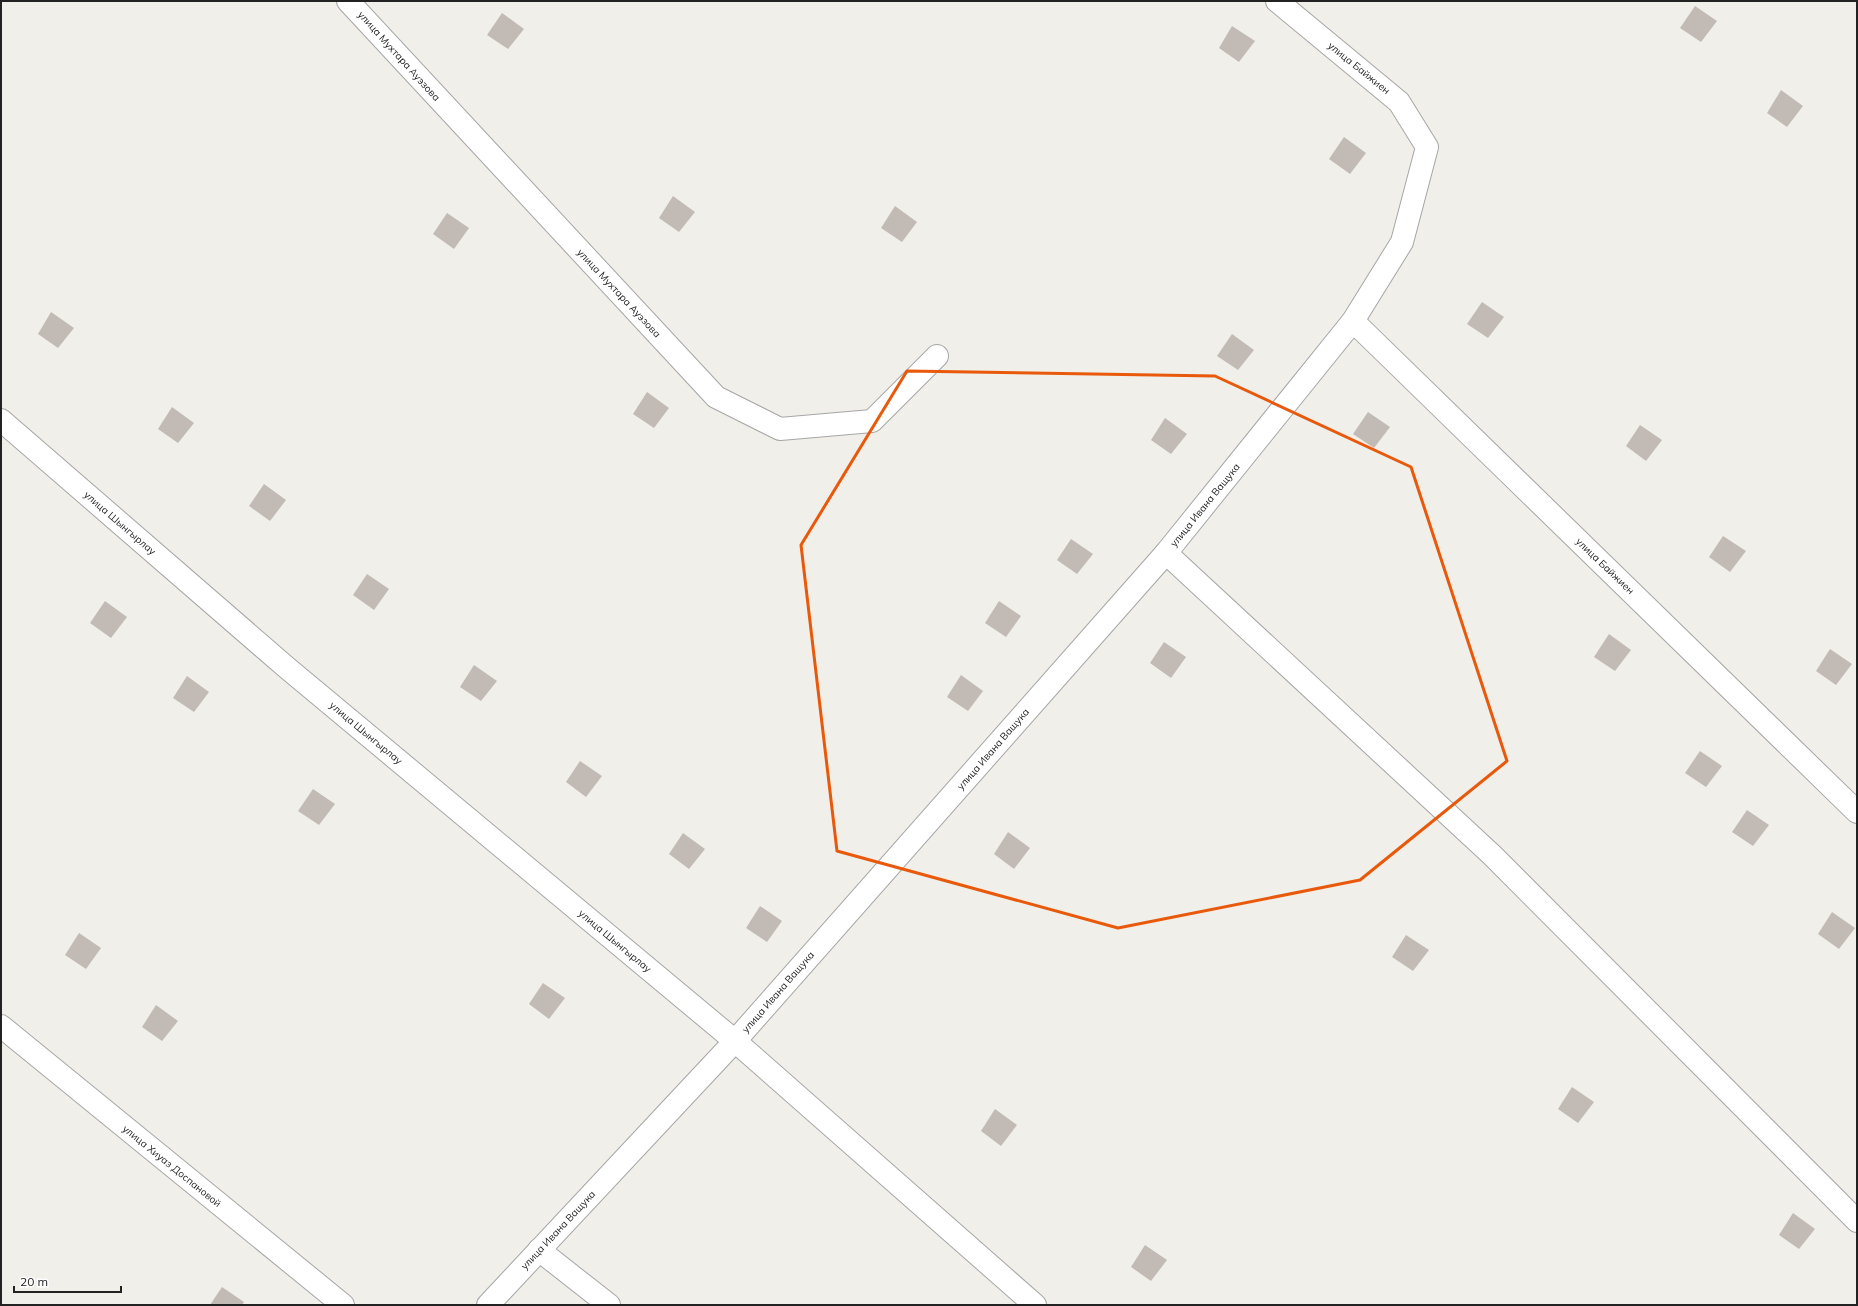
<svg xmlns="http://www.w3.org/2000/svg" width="1858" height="1306" viewBox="0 0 1858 1306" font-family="Mulish,sans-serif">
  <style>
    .building { fill: #c2bbb5 }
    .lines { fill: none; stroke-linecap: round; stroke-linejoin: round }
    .street-casing { stroke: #a6a6a6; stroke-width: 24 }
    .street { stroke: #fff; stroke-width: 22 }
    .marked { fill: none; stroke: #e8590c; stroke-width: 3; stroke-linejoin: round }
    .labels { text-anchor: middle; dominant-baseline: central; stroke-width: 3; stroke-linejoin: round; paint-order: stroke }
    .street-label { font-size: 10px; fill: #222; stroke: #fff }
  </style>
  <rect width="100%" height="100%" fill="#f1efe9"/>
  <g class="building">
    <polygon points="1695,6 1717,21 1701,42 1680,28"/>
    <polygon points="502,13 524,29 508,49 487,35"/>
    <polygon points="1232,26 1255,41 1239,62 1219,48"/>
    <polygon points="1781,90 1803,106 1787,127 1767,113"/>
    <polygon points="1344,137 1366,153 1350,174 1329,159"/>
    <polygon points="673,196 695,212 679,232 659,218"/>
    <polygon points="895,206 917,222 902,242 881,228"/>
    <polygon points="447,213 469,228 454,249 433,234"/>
    <polygon points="1482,302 1504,317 1488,338 1467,324"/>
    <polygon points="51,312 74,328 58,348 38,334"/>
    <polygon points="1232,334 1254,350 1238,370 1217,356"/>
    <polygon points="647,392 669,408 654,428 633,414"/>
    <polygon points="172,407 194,423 178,443 158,429"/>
    <polygon points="1368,412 1390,427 1374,448 1353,434"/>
    <polygon points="1165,418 1187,434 1171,454 1151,440"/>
    <polygon points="1640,425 1662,440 1646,461 1626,446"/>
    <polygon points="264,484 286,500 270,521 249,506"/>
    <polygon points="1723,536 1746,551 1730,572 1709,557"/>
    <polygon points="1071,539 1093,554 1077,574 1057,560"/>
    <polygon points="367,574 389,589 374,610 353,595"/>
    <polygon points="105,601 127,617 111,638 90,623"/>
    <polygon points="999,601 1021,616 1006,637 985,623"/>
    <polygon points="1609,634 1631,650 1615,671 1594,657"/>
    <polygon points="1164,642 1186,657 1171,678 1150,663"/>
    <polygon points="1830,649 1852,664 1836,685 1816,671"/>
    <polygon points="474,665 497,681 481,701 460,687"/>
    <polygon points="961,675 983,691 968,711 947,697"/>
    <polygon points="187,676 209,692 194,712 173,698"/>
    <polygon points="1700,751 1722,766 1706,787 1685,773"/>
    <polygon points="580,761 602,776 586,797 566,782"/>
    <polygon points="313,789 335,804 319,825 298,811"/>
    <polygon points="1747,810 1769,825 1753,846 1732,832"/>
    <polygon points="1008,832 1030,848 1014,869 994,854"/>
    <polygon points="683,833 705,849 689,869 669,854"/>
    <polygon points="760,906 782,921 767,942 746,928"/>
    <polygon points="1832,912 1855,928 1839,949 1818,934"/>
    <polygon points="79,933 101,948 86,969 65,955"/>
    <polygon points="1406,935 1429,950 1413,971 1392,957"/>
    <polygon points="543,983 565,998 549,1019 529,1004"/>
    <polygon points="156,1005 178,1021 162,1041 142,1027"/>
    <polygon points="1572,1087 1594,1102 1578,1123 1558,1109"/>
    <polygon points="995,1109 1017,1125 1001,1146 981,1131"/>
    <polygon points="1793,1213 1815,1229 1799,1249 1779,1235"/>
    <polygon points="1145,1245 1167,1260 1151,1281 1131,1267"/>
    <polygon points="222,1287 244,1302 242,1305 210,1305"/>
  </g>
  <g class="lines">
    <defs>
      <g id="street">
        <polyline points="348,1 716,397 780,429 872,421 937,356"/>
        <polyline points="1353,321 1857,812"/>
        <polyline points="1,420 286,667 735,1041 1035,1305"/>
        <polyline points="1166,553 1492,855 1857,1221"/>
        <polyline points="1,1026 343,1305"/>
        <polyline points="539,1250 609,1305"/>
        <polyline points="488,1305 735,1041 1166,553 1353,321 1402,242 1427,147 1399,102 1277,1"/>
      </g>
    </defs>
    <use href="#street" class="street-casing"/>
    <use href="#street" class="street"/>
  </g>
  <path class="marked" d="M907,371L1215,376L1411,467L1507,761L1360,880L1118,928L837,851L801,545Z"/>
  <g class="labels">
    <g class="street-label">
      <text transform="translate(399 56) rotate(48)">улица Мухтара Ауэзова</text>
      <text transform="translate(1359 68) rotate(39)">улица Байжиен</text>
      <text transform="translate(619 293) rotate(47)">улица Мухтара Ауэзова</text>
      <text transform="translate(1205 505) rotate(-51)">улица Ивана Ващука</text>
      <text transform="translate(120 523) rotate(41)">улица Шынгырлау</text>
      <text transform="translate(1605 566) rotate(44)">улица Байжиен</text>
      <text transform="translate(366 733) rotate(40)">улица Шынгырлау</text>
      <text transform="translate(993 749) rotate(-49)">улица Ивана Ващука</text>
      <text transform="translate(615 941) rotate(40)">улица Шынгырлау</text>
      <text transform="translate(778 992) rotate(-49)">улица Ивана Ващука</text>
      <text transform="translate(172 1166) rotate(39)">улица Хиуаз Доспановой</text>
      <text transform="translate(558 1230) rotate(-47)">улица Ивана Ващука</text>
    </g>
  </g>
  <rect width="1858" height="1306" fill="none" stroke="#222222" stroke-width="4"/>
  <path d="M14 1286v6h107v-6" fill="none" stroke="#222222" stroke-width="2"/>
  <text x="20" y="1286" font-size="12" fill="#222222" stroke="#ffffff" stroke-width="3" paint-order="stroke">20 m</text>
</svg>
